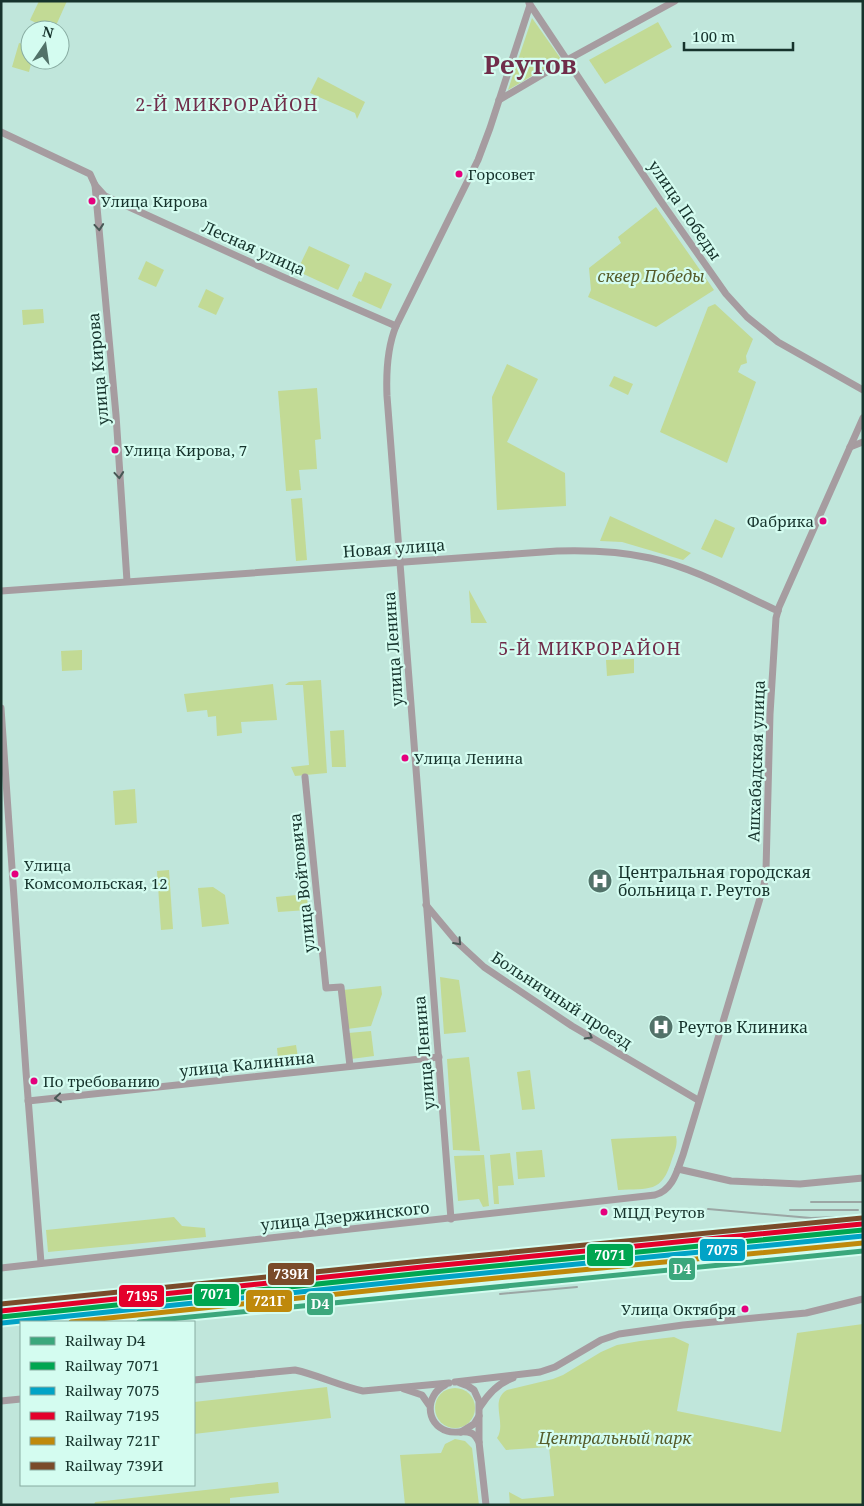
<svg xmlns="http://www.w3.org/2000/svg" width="864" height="1506" viewBox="0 0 864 1506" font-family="'Noto Serif',serif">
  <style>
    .green { fill: #c2da95 }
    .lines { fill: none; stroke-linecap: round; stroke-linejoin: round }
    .minor { stroke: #a69ca0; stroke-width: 7 }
    .rail { stroke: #9ba6a4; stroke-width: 2 }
    .rail-1-casing { stroke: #d4fcf0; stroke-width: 9 }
    .rail-2-casing { stroke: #d4fcf0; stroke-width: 9 }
    .rail-3-casing { stroke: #d4fcf0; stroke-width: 9 }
    .rail-4-casing { stroke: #d4fcf0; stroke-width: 9 }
    .rail-5-casing { stroke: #d4fcf0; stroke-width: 9 }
    .rail-6-casing { stroke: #d4fcf0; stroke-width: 9 }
    .rail-1 { stroke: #3ba77c; stroke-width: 5 }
    .rail-2 { stroke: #00a651; stroke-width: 5 }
    .rail-3 { stroke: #01a3c6; stroke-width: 5 }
    .rail-4 { stroke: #e4002b; stroke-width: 5 }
    .rail-5 { stroke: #bf890b; stroke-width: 5 }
    .rail-6 { stroke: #7a4b2a; stroke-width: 5 }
    .oneway { stroke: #485855 }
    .bus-dot { fill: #e5007d; stroke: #d4fcf0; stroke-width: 2 }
    .labels { text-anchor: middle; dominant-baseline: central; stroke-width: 4.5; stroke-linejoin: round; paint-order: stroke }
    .bus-label { font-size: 15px; fill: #16332c; stroke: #d4fcf0; text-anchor: start }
    .street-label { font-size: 16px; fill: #16332c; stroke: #d4fcf0 }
    .park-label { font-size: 16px; font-style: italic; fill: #565d2b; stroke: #d4fcf0 }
    .poi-label { font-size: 16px; fill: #16332c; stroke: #d4fcf0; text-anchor: start }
    .neighbourhood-label { font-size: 18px; letter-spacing: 1px; fill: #702d4a; stroke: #d4fcf0 }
    .town-label { font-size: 26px; font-weight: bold; fill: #702d4a; stroke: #d4fcf0 }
    .line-badge { stroke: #d4fcf0; stroke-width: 2 }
    .badge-label { font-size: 14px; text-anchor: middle; font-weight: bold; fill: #fff }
  </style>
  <rect width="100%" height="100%" fill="#c0e6db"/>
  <g class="green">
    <polygon points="39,1 67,1 54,30 51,30 30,20"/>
    <polygon points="532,18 561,59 508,90"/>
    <polygon points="658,22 672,47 605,84 589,60"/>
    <polygon points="19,43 30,46 30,60 32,60 29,72 12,67"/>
    <polygon points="318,77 365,102 357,119 355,113 310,93"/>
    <polygon points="656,207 714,290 656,327 588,297 591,290 589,268 621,243 618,237"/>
    <polygon points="309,246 350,265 338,290 297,271"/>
    <polygon points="146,261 164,270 156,287 138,279"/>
    <polygon points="365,272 392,284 381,309 352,296 359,281 361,282"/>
    <polygon points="206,289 224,298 216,315 198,307"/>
    <polygon points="715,304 753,339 746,356 747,363 741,365 738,372 756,382 727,463 660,432 708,307"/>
    <polygon points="43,309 44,323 23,325 22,310"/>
    <polygon points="507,364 538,379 507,442 565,473 566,506 497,510 492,397"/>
    <polygon points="614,376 633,384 628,395 609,386"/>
    <polygon points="317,388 321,439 315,440 317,469 299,470 301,490 286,491 278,391"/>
    <polygon points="302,498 307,560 296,561 291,499"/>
    <polygon points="610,516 691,553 683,560 622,542 600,541"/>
    <polygon points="715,519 735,528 722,558 701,549"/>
    <polygon points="469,590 487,623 471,623"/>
    <polygon points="82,650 82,670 62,671 61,651"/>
    <polygon points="634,659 634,673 607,676 606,660"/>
    <polygon points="321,680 327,773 295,776 291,767 309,765 303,685 285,685 289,682"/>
    <polygon points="273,684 277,720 241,722 242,733 217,736 216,716 208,717 207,710 187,712 184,694"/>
    <polygon points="344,730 346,767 332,767 330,731"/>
    <polygon points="135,789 137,823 115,825 113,791"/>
    <polygon points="169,870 173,929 161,930 157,871"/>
    <polygon points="213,887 225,895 229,924 202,927 198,888"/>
    <polygon points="307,894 308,910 278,912 276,897"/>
    <polygon points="440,977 459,980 466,1032 444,1034"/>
    <polygon points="381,986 382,994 371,1026 347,1029 343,990"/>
    <polygon points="371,1031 374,1056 351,1059 348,1033"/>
    <polygon points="296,1045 299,1064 279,1067 277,1048"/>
    <polygon points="469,1057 480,1151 453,1150 447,1059"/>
    <polygon points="530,1070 535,1109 522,1110 517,1072"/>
    <path d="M676,1136C678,1144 675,1151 672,1159C662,1194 649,1188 618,1190L611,1139Z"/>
    <polygon points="542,1150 545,1177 518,1179 516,1152"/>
    <polygon points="510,1153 514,1185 498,1186 499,1204 494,1204 490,1155"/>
    <polygon points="484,1155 489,1206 483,1207 479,1199 458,1201 454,1156"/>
    <polygon points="174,1217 182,1226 205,1228 206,1237 48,1252 46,1230"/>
    <path d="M863,1324V1505H510L509,1492L522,1499L554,1496L549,1447L506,1450L497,1438C507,1423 489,1401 507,1390L553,1379L563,1375L601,1352L617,1345L640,1341L674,1337L689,1344L677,1411L781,1432L797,1333Z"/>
    <polygon points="327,1387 331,1418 194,1434 194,1402"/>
    <circle cx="455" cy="1408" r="20"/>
    <polygon points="455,1439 465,1441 472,1448 479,1505 405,1505 400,1455 441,1453 445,1444"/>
    <polygon points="278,1482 279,1493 230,1498 230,1505 94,1505 95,1502"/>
  </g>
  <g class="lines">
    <g class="minor">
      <polyline points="529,3 660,200 726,294 747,317 778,342 863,390"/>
      <polyline points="499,100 567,60 675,1"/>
      <polyline points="1,132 90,174 95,185 105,196 283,277 396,326"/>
      <polyline points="95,185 116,415 127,581"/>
      <polyline points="850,447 863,442"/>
      <path d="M1,591L557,551C589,550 619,551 650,558C694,568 737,592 778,611"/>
      <polyline points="1,708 26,1072 41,1263"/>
      <polyline points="305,777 326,988 341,987 350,1066"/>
      <polyline points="426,905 457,942 484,967 572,1026 698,1100"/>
      <polyline points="28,1101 439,1057"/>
      <polyline points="678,1169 731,1181 800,1184 863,1178"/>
      <path d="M451,1219L387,396C386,372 387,348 396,326L478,160L490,128L530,5"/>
      <path d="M1,1268L655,1195C673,1190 677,1171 683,1155L764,885L766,870L770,714L776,618L779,607L863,418"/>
      <path d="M194,1380L295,1370C318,1375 340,1386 363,1391L449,1383"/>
      <polyline points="455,1382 540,1372 555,1367 601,1340 619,1334 683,1325 806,1313 863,1299"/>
      <polyline points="460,1383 468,1386 474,1390 479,1401 479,1442 486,1505"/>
      <path d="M445,1385C425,1395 425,1424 447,1431C455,1434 464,1430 471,1433C475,1434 477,1439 479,1442"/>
      <polyline points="404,1389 422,1395 429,1405"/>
      <polyline points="1,1401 21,1399"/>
      <path d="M480,1407C488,1394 498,1383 513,1378"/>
      <polyline points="461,1432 474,1424 479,1416"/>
    </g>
    <g class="rail">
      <polyline points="811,1202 863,1202"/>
      <polyline points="708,1209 811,1218 863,1216"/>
      <polyline points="790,1210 858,1210"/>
      <polyline points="829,1234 863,1227"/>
      <polyline points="502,1273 576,1266"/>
      <polyline points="500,1294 577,1287"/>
    </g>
    <defs>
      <polyline id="rail-1" points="139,1322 863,1251"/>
      <polyline id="rail-2" points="1,1317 423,1273 863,1230"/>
      <polyline id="rail-3" points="2,1323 424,1279 863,1236"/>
      <polyline id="rail-4" points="1,1311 422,1267 862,1224"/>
      <polyline id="rail-5" points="71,1322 424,1285 863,1243"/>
      <polyline id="rail-6" points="1,1304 422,1261 862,1218"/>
    </defs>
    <use href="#rail-1" class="rail-1-casing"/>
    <use href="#rail-2" class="rail-2-casing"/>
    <use href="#rail-3" class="rail-3-casing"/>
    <use href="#rail-4" class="rail-4-casing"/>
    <use href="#rail-5" class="rail-5-casing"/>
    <use href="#rail-6" class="rail-6-casing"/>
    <use href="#rail-1" class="rail-1"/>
    <use href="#rail-2" class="rail-2"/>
    <use href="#rail-3" class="rail-3"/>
    <use href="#rail-4" class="rail-4"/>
    <use href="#rail-5" class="rail-5"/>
    <use href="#rail-6" class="rail-6"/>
  </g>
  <defs><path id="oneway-chevron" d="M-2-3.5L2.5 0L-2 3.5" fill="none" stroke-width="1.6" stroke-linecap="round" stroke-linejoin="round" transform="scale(1.25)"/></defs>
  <g class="oneway">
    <use href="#oneway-chevron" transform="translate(99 227) rotate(85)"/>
    <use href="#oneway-chevron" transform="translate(119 475) rotate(85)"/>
    <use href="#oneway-chevron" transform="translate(458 942) rotate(48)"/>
    <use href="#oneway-chevron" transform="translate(589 1036) rotate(30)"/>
    <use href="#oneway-chevron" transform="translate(58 1098) rotate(174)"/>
  </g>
  <defs>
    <symbol id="hospital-disc" viewBox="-11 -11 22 22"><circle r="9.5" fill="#527269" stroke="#d4fcf0"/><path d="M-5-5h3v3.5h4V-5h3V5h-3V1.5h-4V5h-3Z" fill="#fff"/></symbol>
  </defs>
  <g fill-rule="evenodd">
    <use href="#hospital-disc" x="586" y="867" width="28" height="28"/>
    <use href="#hospital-disc" x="647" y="1013" width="28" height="28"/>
  </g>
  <g class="bus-dot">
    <circle cx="459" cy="174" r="4.5"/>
    <circle cx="92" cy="201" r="4.5"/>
    <circle cx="115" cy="450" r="4.5"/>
    <circle cx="823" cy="521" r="4.5"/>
    <circle cx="405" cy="758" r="4.5"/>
    <circle cx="15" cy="874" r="4.5"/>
    <circle cx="34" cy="1081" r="4.5"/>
    <circle cx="604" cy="1212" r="4.5"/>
    <circle cx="745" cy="1309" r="4.5"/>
  </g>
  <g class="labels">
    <g class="bus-label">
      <text x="468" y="174">Горсовет</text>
      <text x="101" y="201">Улица Кирова</text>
      <text x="124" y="450">Улица Кирова, 7</text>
      <text x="814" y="521" text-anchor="end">Фабрика</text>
      <text x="414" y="758">Улица Ленина</text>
      <text x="24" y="865">Улица<tspan x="24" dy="18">Комсомольская, 12</tspan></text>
      <text x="43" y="1081">По требованию</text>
      <text x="613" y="1212">МЦД Реутов</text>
      <text x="736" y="1309" text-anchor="end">Улица Октября</text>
    </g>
    <g class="street-label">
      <text transform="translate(685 210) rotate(56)">улица Победы</text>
      <text transform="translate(254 248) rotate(24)">Лесная улица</text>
      <text transform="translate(98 369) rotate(-95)">улица Кирова</text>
      <text transform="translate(394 548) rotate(-4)">Новая улица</text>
      <text transform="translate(393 649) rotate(-94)">улица Ленина</text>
      <text transform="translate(756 761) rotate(-88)">Ашхабадская улица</text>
      <text transform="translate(302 883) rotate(-96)">улица Войтовича</text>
      <text transform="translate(562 1000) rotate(33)">Больничный проезд</text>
      <text transform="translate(424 1053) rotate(-95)">улица Ленина</text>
      <text transform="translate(247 1064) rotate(-6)">улица Калинина</text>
      <text transform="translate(345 1216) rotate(-6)">улица Дзержинского</text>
    </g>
    <g class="park-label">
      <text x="651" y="276">сквер Победы</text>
      <text x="615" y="1438">Центральный парк</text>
    </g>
    <g class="poi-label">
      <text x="618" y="872">Центральная городская<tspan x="618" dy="18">больница г. Реутов</tspan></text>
      <text x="678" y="1027">Реутов Клиника</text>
    </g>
    <g class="neighbourhood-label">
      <text x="227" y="104">2-Й МИКРОРАЙОН</text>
      <text x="590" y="648">5-Й МИКРОРАЙОН</text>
    </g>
    <g class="town-label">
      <text x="530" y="64">Реутов</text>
    </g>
  </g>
  <g class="line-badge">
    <rect x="699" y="1238" width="47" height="24" rx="5" fill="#01a3c6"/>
    <rect x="586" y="1243" width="48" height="24" rx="5" fill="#00a651"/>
    <rect x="668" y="1257" width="28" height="24" rx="5" fill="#3ba77c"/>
    <rect x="267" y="1262" width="48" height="24" rx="5" fill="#7a4b2a"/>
    <rect x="193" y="1283" width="47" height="24" rx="5" fill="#00a651"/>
    <rect x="118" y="1284" width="47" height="24" rx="5" fill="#e4002b"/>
    <rect x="245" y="1289" width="48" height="24" rx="5" fill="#bf890b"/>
    <rect x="306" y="1292" width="28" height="24" rx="5" fill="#3ba77c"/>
  </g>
  <g class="badge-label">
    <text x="722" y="1255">7075</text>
    <text x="610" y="1260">7071</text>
    <text x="682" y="1274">D4</text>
    <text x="291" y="1279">739И</text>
    <text x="216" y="1299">7071</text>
    <text x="142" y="1301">7195</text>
    <text x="269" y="1306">721Г</text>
    <text x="320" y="1309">D4</text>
  </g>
  <rect width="864" height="1506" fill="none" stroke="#16332c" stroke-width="5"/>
  <rect x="20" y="1321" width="175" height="165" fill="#d4fcf0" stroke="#88aca2"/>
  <rect x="30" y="1337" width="25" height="8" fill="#3ba77c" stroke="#88aca2"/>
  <text x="65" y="1346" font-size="15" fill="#16332c">Railway D4</text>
  <rect x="30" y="1362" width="25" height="8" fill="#00a651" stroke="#88aca2"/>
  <text x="65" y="1371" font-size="15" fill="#16332c">Railway 7071</text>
  <rect x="30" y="1387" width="25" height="8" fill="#01a3c6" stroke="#88aca2"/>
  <text x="65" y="1396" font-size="15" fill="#16332c">Railway 7075</text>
  <rect x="30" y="1412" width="25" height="8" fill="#e4002b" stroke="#88aca2"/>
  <text x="65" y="1421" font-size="15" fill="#16332c">Railway 7195</text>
  <rect x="30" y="1437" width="25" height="8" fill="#bf890b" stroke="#88aca2"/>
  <text x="65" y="1446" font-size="15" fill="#16332c">Railway 721Г</text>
  <rect x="30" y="1462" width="25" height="8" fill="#7a4b2a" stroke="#88aca2"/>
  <text x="65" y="1471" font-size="15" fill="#16332c">Railway 739И</text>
  <g transform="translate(45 45) rotate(13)"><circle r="24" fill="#d4fcf0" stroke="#88aca2"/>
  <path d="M0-4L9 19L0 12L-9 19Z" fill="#527269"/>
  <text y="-8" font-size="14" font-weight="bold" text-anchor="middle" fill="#16332c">N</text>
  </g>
  <path d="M684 42v8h109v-8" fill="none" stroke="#16332c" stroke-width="2.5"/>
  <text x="692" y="42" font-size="15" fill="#16332c" stroke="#d4fcf0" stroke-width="4" paint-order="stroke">100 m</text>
</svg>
